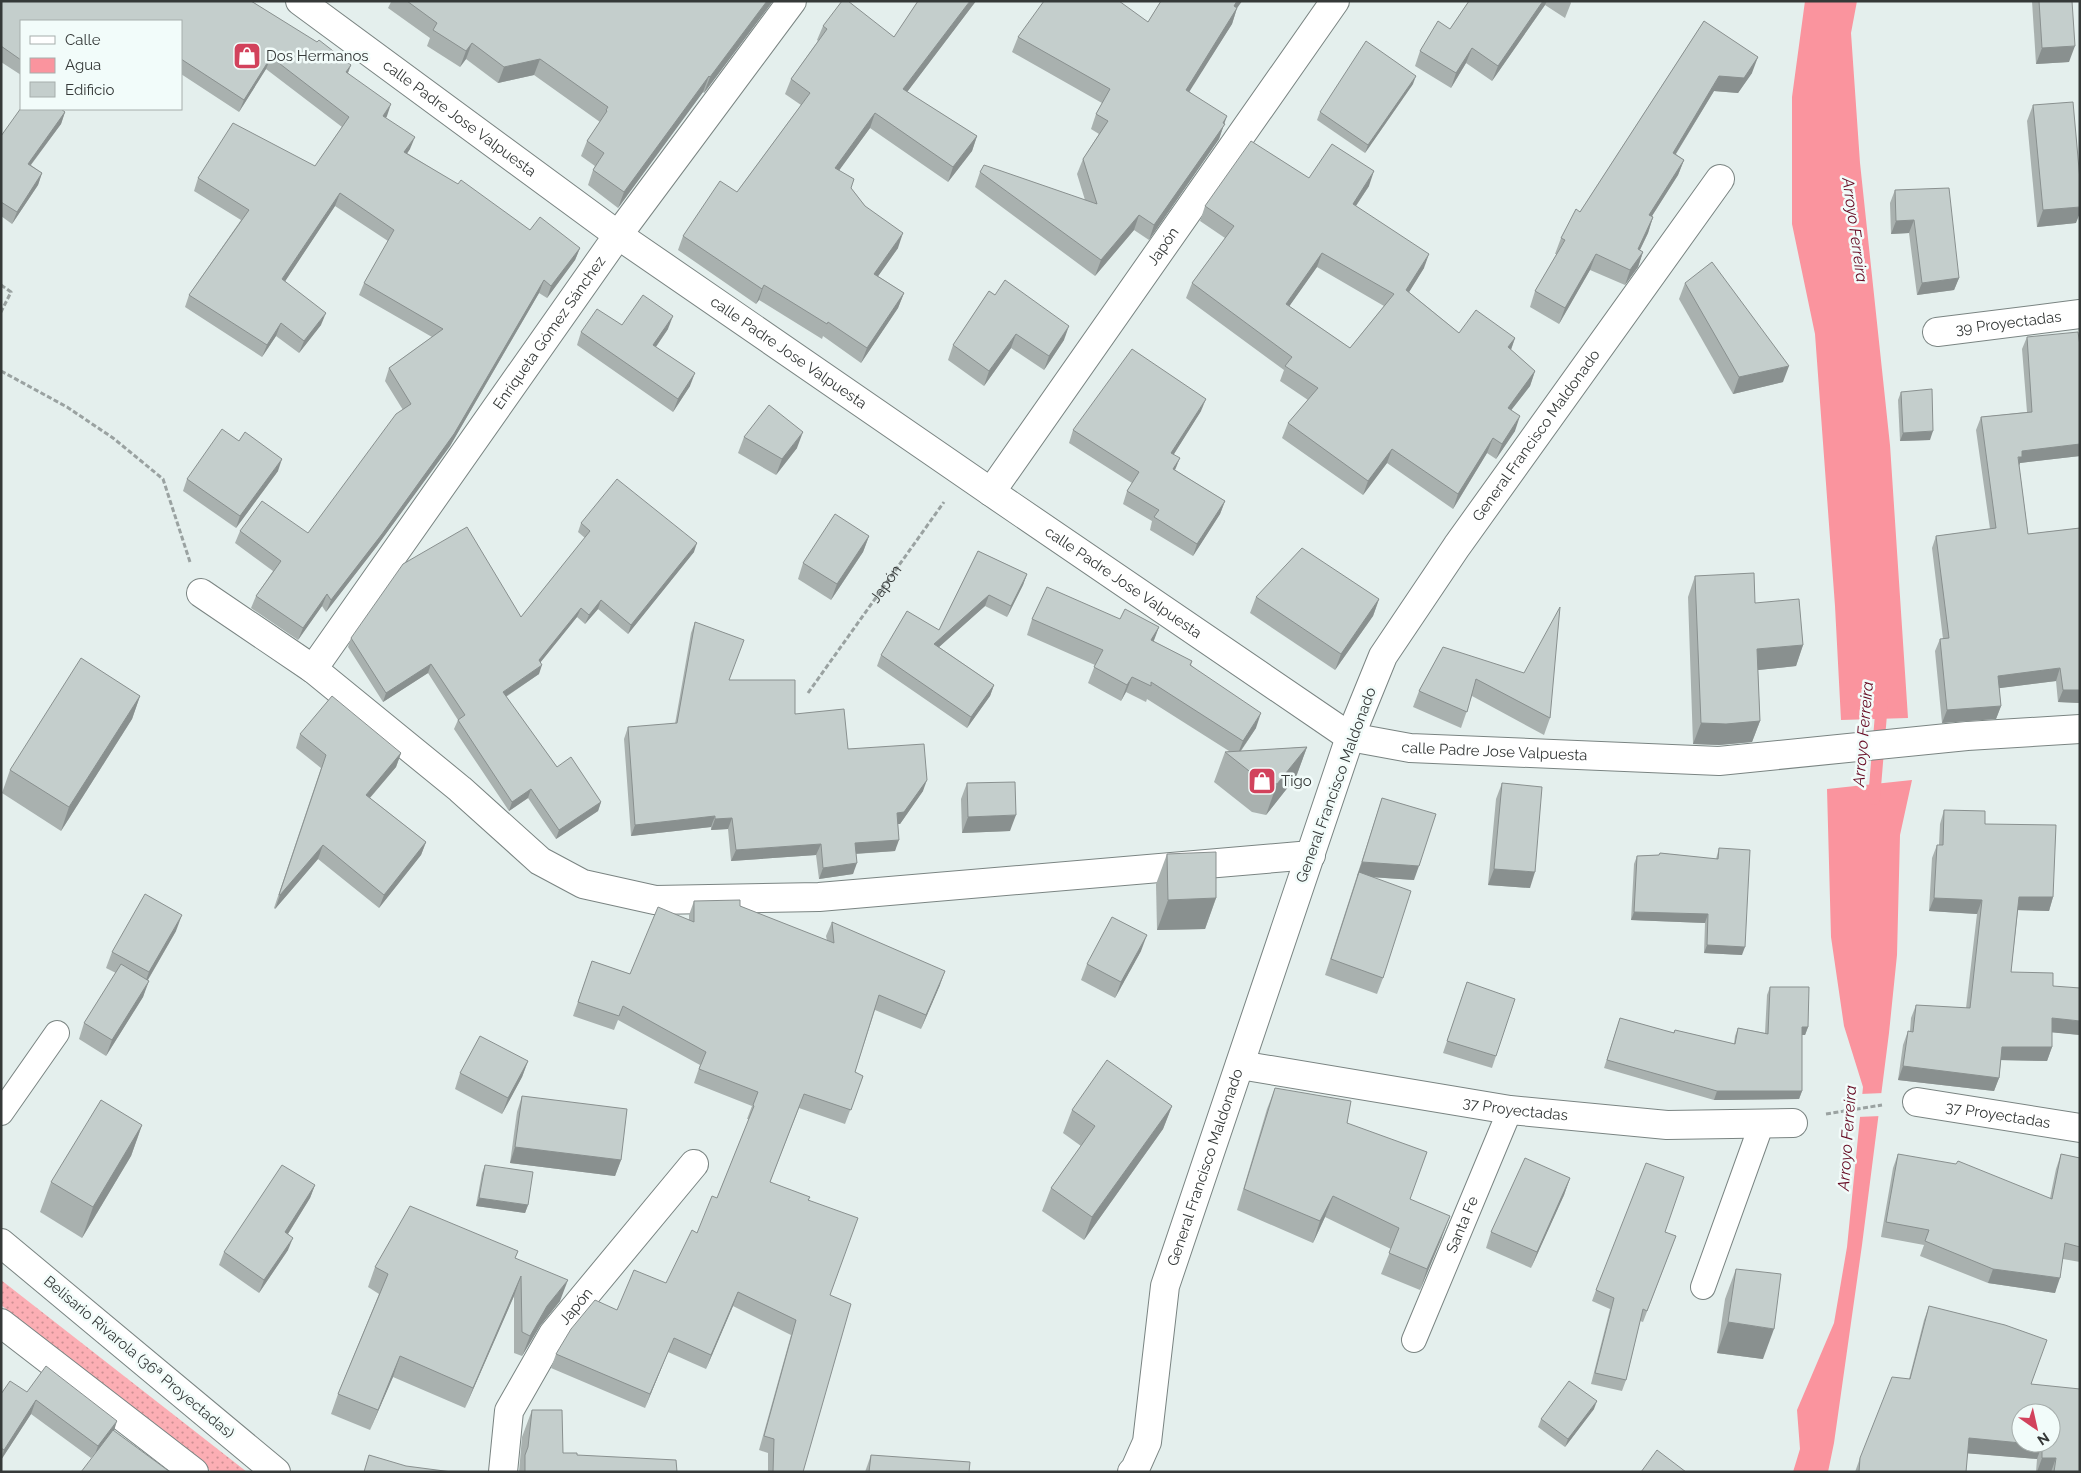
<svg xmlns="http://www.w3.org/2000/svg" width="2081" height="1473" viewBox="0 0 2081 1473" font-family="Raleway,sans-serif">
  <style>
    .grass { fill: url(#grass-dots) }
    .water { fill: #fa949e }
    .pier { fill: #e4efed }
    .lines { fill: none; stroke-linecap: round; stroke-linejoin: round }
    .stream { stroke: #fa949e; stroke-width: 12 }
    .service-casing { stroke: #7a8482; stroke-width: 26 }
    .minor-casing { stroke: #7a8482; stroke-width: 30 }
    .tertiary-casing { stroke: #7a8482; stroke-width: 30 }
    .path { stroke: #9aa2a1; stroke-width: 3; stroke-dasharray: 5 2.5; stroke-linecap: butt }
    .service { stroke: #fff; stroke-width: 24 }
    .minor { stroke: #fff; stroke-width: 28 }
    .tertiary { stroke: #fff; stroke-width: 28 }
    .wall { fill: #a9b1af; fill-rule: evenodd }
    .shaded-wall { fill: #89908f }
    .building { fill: #c4cecc; stroke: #89908f; fill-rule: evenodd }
    .labels { text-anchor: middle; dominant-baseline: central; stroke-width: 5; stroke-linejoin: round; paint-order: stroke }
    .poi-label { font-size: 15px; fill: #353938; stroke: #f2fcfa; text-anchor: start }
    .street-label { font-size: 15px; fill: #353938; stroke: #f2fcfa }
    .water-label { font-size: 16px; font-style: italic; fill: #640720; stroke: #f2fcfa }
  </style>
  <defs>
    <pattern id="grass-dots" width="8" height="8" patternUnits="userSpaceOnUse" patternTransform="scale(1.25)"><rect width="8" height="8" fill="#fcaeb4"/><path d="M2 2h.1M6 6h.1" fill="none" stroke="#cd8f93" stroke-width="1.8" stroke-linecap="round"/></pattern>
  </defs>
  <rect width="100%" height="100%" fill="#e4efed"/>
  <polygon class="grass" points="1,1280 247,1472 212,1472 1,1305"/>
  <g class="water">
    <polygon points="1805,1 1857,1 1851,33 1860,163 1890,445 1908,718 1841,720 1835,606 1815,334 1792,224 1792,97"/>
    <polygon points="1912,780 1900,835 1897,955 1889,1033 1862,1245 1834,1443 1828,1472 1793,1472 1800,1449 1797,1410 1834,1323 1847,1247 1863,1087 1844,1026 1831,937 1827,789"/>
  </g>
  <polygon class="pier" points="1884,1093 1881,1116 1857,1117 1860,1094"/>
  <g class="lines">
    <polyline class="stream" points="1874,799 1882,702"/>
    <defs>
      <g id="service">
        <polyline points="1,1113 57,1033"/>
        <polyline points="1703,1287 1762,1123"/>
        <path id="s2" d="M1414,1340L1510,1110"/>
      </g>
      <g id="minor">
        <path id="s3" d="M1937,332L2080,314"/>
        <path id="s4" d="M991,492L1335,1"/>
        <polyline points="201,593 313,669 460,789 540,861 583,884 655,900 819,897 1311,855"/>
        <path id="s5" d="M313,669L618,235L792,1"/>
        <path id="s6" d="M1350,737L1383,656L1457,546L1720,179"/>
        <path id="s7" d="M1240,1065L1510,1110L1667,1125L1793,1123"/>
        <path id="s8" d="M1917,1102L2080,1128"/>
        <polyline points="1,1243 276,1472"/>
        <polyline points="1,1323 194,1472"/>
        <path id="s9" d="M503,1472L509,1411L553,1334L694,1164"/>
      </g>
      <g id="tertiary">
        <path id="s10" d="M300,1L618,235L991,492L1350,737L1410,748L1719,761L1967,736L2080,729"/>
        <path id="s11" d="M1132,1472L1135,1469L1147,1442L1165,1286L1350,737"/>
      </g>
    </defs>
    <use href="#service" class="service-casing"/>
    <use href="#minor" class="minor-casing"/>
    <use href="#tertiary" class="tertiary-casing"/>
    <g class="path">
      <polyline points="1,285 11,292 1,312"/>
      <polyline points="1,371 67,407 113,438 163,479 190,562"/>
      <path id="s1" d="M808,693L944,502"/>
      <polyline points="1826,1114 1882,1105"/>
    </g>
    <use href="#service" class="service"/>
    <use href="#minor" class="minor"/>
    <use href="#tertiary" class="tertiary"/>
  </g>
  <g class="wall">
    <polygon points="1,1 251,1 351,65 348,73 387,116 386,118 410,149 407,153 530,230 580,248 575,260 547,298 539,293 450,446 377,546 326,612 322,606 298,640 251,608 256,596 273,571 235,543 240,531 308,533 403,410 385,381 389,368 432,337 359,295 364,283 388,241 335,206 285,281 321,325 299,353 276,336 262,357 185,307 189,295 241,220 194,191 198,178 315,166 342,127 266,69 239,112 181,74 181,21 21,21 21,75 1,62"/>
    <polygon points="390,1 773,1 704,93 703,92 618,208 588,185 593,170 595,166 581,156 587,141 600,122 534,75 498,83 466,59 460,67 427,46 430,38 388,8 391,2"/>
    <polygon points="976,1 907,92 977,136 972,151 948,182 870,128 839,170 851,188 898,248 878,276 904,293 898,308 861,363 823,336 822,339 759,300 756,304 678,250 683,236 737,192 801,105 785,94 791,79 818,41 817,40 823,26 894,37"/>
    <polygon points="1161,1 1242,1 1237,8 1232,24 1189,91 1224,124 1219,139 1149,240 1134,230 1095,276 975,187 980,172 1085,200 1077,174 1083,159 1099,134 1091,129 1096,114 1102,103 1012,52 1018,37 1148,22"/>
    <polygon points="1469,1 1570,1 1571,3 1565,18 1545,5 1492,81 1466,63 1451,88 1415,66 1420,51 1450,29"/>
    <polygon points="2032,1 2072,1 2069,62 2036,64"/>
    <polygon points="1704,21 1752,73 1738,93 1714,91 1676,154 1684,160 1678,175 1652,216 1653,217 1648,233 1640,250 1643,252 1638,267 1625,285 1590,270 1559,324 1530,307 1535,291 1557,254 1555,254 1561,238 1580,212"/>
    <polygon points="1413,84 1365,153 1317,120 1320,112"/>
    <polygon points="2033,105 2076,223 2037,227 2027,121"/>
    <polygon points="65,112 61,124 31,165 42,173 38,185 12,224 1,216 1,136"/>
    <path d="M1309,178L1369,186L1356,206L1424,268L1409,292L1459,333L1515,338L1511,350L1535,371L1530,386L1511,410L1515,431L1496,459L1487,453L1453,509L1387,463L1363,495L1282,438L1288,423L1308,400L1280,381L1284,370L1186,298L1192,283L1225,238L1200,221L1205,206ZM1317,267L1384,306L1350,348L1289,306Z"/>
    <polygon points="1895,190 1959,278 1954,290 1917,295 1909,233 1891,234 1890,203"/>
    <polygon points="1685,283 1783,382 1733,394 1679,299"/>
    <polygon points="989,291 1064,340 1044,370 1011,348 984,386 948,360 953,345"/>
    <polygon points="622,325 668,329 656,347 690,386 673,412 577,345 581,332"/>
    <polygon points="2027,337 2080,346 2080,456 2020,463 2019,465 2028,534 2080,528 2080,703 2058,702 2056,681 1999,688 2001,706 1996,719 1942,723 1935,651 1940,639 1943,639 1932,548 1936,536 1990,529 1976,430 1981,417 2027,412 2022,349"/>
    <polygon points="1901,392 1930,440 1900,441 1898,400"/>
    <polygon points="1201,411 1174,454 1175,470 1225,501 1220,514 1193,556 1150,530 1152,521 1123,504 1127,491 1132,483 1069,443 1073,430"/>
    <polygon points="744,437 797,448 776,475 738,453"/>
    <polygon points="278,471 236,528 183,491 187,479"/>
    <polygon points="581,523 694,552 628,634 598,609 585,624 577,617 540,663 539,674 506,697 557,767 601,802 598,811 556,839 528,798 509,811 454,729 458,720 428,673 383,702 348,647 351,638 521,617 585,538 578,532"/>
    <polygon points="869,536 863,552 831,600 798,579 803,563"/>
    <polygon points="978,551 1027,574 1023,585 1007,617 985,606 939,647 994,685 990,696 967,728 877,666 881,655 939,630"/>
    <polygon points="1695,576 1755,603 1803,645 1796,666 1758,670 1760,721 1752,742 1719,745 1693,744 1688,597"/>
    <polygon points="1256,597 1379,599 1373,616 1335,670 1250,613"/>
    <polygon points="1032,619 1120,619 1159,627 1153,641 1192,661 1191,665 1256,728 1241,751 1307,747 1296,777 1266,815 1252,812 1214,782 1225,752 1229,751 1147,699 1146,702 1126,692 1121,701 1088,683 1095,665 1027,635"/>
    <polygon points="695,622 729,680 795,714 848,749 923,791 900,824 898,824 895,851 856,854 853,874 819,879 816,855 731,861 728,829 711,830 711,827 631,836 624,739 628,727 675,724 691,633"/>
    <polygon points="1443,647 1550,718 1544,735 1472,696 1461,728 1413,707 1419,691"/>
    <polygon points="140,696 132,719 61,831 2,793 10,770"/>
    <polygon points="300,734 401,753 396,767 370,798 426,842 421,855 379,908 318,859 275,909 274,908 321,768 296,748"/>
    <polygon points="967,783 1010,831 962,833 961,799"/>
    <polygon points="1502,783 1530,888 1488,885 1496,799"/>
    <polygon points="1382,798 1414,880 1370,877 1383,978 1377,994 1325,975"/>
    <polygon points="1944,810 1985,824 2053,897 2049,911 2018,910 2011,972 2053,986 2080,1035 2052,1032 2052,1047 2047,1061 2001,1060 1999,1078 1994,1091 1898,1080 1903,1045 1908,1031 1910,1031 1911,1018 1916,1005 1966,1008 1977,914 1929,911 1932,858 1937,845 1939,845 1940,824"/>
    <polygon points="1719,848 1742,955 1704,953 1705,923 1631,920 1634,864 1637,856 1659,855 1660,853 1716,859"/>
    <polygon points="1167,854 1216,898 1205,929 1157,930 1156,884"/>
    <polygon points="694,901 740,906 827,941 826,936 832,922 940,985 921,1029 875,1010 855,1072 863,1076 845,1124 799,1108 770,1182 808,1200 830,1295 803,1472 768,1472 768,1453 759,1450 791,1335 733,1306 706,1369 668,1352 645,1408 551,1368 556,1354 617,1310 666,1283 697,1233 717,1198 749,1119 747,1119 752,1106 694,1083 700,1065 618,1020 614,1030 573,1016 592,961 630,974 689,919 689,915"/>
    <polygon points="176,931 148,980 143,997 106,1056 79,1039 84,1023 116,973 106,968 112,952"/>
    <polygon points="1141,951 1115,998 1081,980 1087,964"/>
    <polygon points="1467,982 1496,1056 1492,1068 1443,1053"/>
    <polygon points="1770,987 1808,1027 1805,1035 1802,1035 1802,1091 1799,1099 1714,1100 1604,1068 1620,1018 1673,1033 1675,1030 1734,1044 1735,1036 1738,1028 1765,1033 1767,995"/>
    <polygon points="528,1061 522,1077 502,1114 455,1089 460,1073"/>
    <polygon points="1275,1088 1347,1123 1442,1237 1420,1290 1381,1274 1391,1249 1325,1217 1313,1243 1237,1210 1267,1109"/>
    <polygon points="522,1096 621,1160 615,1176 510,1163 517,1112"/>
    <polygon points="1172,1106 1163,1129 1084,1240 1042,1211 1051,1188 1081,1146 1063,1133 1072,1110"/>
    <polygon points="142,1125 131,1156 82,1238 40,1212 51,1182"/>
    <polygon points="1898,1154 2050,1198 2056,1169 2061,1154 2080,1158 2080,1262 2063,1259 2055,1293 1988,1283 1920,1256 1924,1245 1881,1237 1893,1168"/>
    <polygon points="485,1165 528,1205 525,1213 476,1206 482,1173"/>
    <polygon points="1570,1178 1564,1195 1531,1268 1486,1248 1491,1232"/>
    <polygon points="315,1185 310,1198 288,1234 288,1250 259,1293 219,1265 224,1252"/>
    <polygon points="1665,1232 1676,1236 1643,1322 1640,1321 1626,1380 1622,1391 1591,1384 1610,1309 1592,1301 1596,1290"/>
    <polygon points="518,1251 515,1258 560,1301 540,1326 522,1356 514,1353 514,1296 465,1408 393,1377 370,1430 331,1414 338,1394 379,1294 368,1287 375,1267"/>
    <polygon points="1736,1269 1763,1359 1717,1353 1725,1299"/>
    <polygon points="1929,1306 2031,1384 2080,1472 2036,1472 2037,1459 1967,1453 1966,1472 1855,1472 1860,1458 1909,1379 1924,1320"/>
    <polygon points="27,1392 114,1431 91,1458 31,1414 1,1460 1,1394"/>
    <polygon points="1594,1409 1565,1447 1538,1427 1541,1419"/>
    <polygon points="532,1410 563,1453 677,1472 519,1472 522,1437"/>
    <polygon points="871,1455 969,1472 865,1472"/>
  </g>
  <g class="shaded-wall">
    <polygon points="767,1 773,1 704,93 710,77"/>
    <polygon points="970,1 976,1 898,104 903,89"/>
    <polygon points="1237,1 1242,1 1228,21 1234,6"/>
    <polygon points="1543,1 1547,1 1545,5 1492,81 1498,66"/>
    <polygon points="1237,8 1232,24 1181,105 1186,90"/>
    <polygon points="472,43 466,59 460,67 466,51"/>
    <polygon points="2075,46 2069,62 2036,64 2042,48"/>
    <polygon points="1472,48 1466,63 1451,88 1456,73"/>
    <polygon points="271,57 266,69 239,112 244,100"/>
    <polygon points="1758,57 1752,73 1738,93 1714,91 1667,168 1673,153 1719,76"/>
    <polygon points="540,59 534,75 498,83 504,67"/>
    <polygon points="351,65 346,77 346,72"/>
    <polygon points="709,76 703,92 618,208 624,192"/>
    <polygon points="1416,76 1413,84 1365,153 1368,145"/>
    <polygon points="391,104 387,116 379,128 383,116"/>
    <polygon points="65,112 61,124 23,175 28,164"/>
    <polygon points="875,113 870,128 830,183 835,168"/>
    <polygon points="1227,116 1219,139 1149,240 1154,225"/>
    <polygon points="977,136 972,151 948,182 953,167"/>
    <polygon points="415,137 410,149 400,164 404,152"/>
    <polygon points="1684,160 1678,175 1643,230 1649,215"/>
    <polygon points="1374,171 1369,186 1347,219 1353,204"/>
    <polygon points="42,173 38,185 12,224 17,212"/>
    <polygon points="340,193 335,206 278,292 282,279"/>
    <polygon points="2080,207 2080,213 2076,223 2037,227 2043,210"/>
    <polygon points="1139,215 1134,230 1095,276 1101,260"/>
    <polygon points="1653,217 1648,233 1633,264 1638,249"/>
    <polygon points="1914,220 1909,233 1891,234 1896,221"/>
    <polygon points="903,233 898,248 869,289 874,274"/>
    <polygon points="580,248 575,260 547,298 551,286"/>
    <polygon points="1643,252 1638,267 1625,285 1630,270"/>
    <polygon points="1322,253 1317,267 1281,318 1286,304"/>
    <polygon points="1429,254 1424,268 1401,305 1406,290"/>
    <polygon points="1596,254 1590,270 1559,324 1565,308"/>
    <polygon points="1959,278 1954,290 1917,295 1922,283"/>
    <polygon points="544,280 539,293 450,446 377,546 326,612 331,600"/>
    <polygon points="764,285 759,300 756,304 762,289"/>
    <polygon points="904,293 898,308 861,363 867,348"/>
    <polygon points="326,313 321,325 299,353 304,341"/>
    <polygon points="673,316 668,329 648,358 653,345"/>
    <polygon points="281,323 276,336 262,357 267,345"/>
    <polygon points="1069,326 1064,340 1044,370 1049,356"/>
    <polygon points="1016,334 1011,348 984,386 989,371"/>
    <polygon points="1515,338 1510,352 1508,347"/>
    <polygon points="1789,366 1783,382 1733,394 1739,377"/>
    <polygon points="1535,371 1530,386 1502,422 1508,408"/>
    <polygon points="695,373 690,386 673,412 678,399"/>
    <polygon points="1206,399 1201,411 1167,465 1171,453"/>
    <polygon points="1520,416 1515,431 1496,459 1502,444"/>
    <polygon points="1933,431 1930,440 1900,441 1903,433"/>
    <polygon points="803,432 797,448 776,475 782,459"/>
    <polygon points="1493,438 1487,453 1453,509 1458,494"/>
    <polygon points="2080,444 2080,456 2020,463 2018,469 2014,470 2022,451"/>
    <polygon points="1392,449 1387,463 1363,495 1368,481"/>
    <polygon points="1180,458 1175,470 1173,469"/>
    <polygon points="282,459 278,471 236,528 240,516"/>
    <polygon points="1225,501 1220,514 1193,556 1197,544"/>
    <polygon points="869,536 863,552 831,600 837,584"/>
    <polygon points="697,543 694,552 628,634 631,625"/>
    <polygon points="1027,574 1023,585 1007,617 1011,606"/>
    <polygon points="327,594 322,606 298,640 303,628"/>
    <polygon points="989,595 985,606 930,655 934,644"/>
    <polygon points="1379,599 1373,616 1335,670 1341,654"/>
    <polygon points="601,600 598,609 585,624 589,615"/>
    <polygon points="581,608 577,617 535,669 539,660"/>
    <polygon points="1159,627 1153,643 1151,640"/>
    <polygon points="1803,645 1796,666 1749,671 1757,649"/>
    <polygon points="431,664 428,673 383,702 386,693"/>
    <polygon points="542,665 539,674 499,701 503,692"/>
    <polygon points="2060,668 2056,681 1993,689 1998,676"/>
    <polygon points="1132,677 1126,692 1121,701 1127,685"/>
    <polygon points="994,685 990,696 967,728 971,717"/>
    <polygon points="2063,690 2080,690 2080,703 2058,702"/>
    <polygon points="140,696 132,719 61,831 69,807"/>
    <polygon points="2001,706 1996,719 1942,723 1947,710"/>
    <polygon points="1261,713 1256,728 1237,756 1243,741"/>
    <polygon points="1760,721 1752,742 1719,745 1693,744 1701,723"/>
    <polygon points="1307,747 1296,777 1266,815 1277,784"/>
    <polygon points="401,753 396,767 361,808 366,795"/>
    <polygon points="927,780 923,791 900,824 893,824 897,813"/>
    <polygon points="531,789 528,798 509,811 512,802"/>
    <polygon points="601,802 598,811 556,839 559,830"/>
    <polygon points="1016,815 1010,831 962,833 968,817"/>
    <polygon points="715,816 711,827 631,836 635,825"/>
    <polygon points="732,818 728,829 711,830 715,819"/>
    <polygon points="899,840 895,851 851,854 855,843"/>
    <polygon points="426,842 421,855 379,908 384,895"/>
    <polygon points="821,844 816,855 731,861 736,850"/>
    <polygon points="323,845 318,859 275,909 280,895"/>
    <polygon points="1362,862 1419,866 1414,880 1357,876"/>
    <polygon points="857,863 853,874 819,879 823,868"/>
    <polygon points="1494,869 1535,872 1530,888 1488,885"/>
    <polygon points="2019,897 2053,897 2049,911 2014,910"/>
    <polygon points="1216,898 1205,929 1157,930 1168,900"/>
    <polygon points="1934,898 1982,900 1977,914 1929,911"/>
    <polygon points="1634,912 1708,914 1705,923 1631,920"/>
    <polygon points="182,915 176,931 143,988 149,972"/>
    <polygon points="1147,935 1141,951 1115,998 1121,982"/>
    <polygon points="1707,945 1745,947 1742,955 1704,953"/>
    <polygon points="945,971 940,985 921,1029 926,1015"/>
    <polygon points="149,981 143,997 106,1056 112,1040"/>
    <polygon points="2052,1018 2080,1021 2080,1035 2048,1032"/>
    <polygon points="1802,1027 1808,1027 1805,1035 1799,1035"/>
    <polygon points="2002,1047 2052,1047 2047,1061 1997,1060"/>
    <polygon points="528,1061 522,1077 502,1114 508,1098"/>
    <polygon points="1903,1066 1999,1078 1994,1091 1898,1080"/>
    <polygon points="1717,1091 1802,1091 1799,1099 1714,1100"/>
    <polygon points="1172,1106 1163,1129 1084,1240 1092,1217"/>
    <polygon points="142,1125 131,1156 82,1238 93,1207"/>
    <polygon points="515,1147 621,1160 615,1176 510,1163"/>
    <polygon points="1570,1178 1564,1195 1531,1268 1537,1252"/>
    <polygon points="315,1185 310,1198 281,1245 285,1232"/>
    <polygon points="1333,1196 1325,1217 1313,1243 1320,1221"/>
    <polygon points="479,1198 528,1205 525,1213 476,1206"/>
    <polygon points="1450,1216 1442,1237 1420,1290 1427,1269"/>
    <polygon points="293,1238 288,1250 259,1293 264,1280"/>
    <polygon points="1993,1269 2060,1278 2055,1293 1988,1283"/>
    <polygon points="521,1276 514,1296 465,1408 473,1388"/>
    <polygon points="568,1280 560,1301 540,1326 522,1356 530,1336 547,1306"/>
    <polygon points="738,1292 733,1306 706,1369 711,1355"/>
    <polygon points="1728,1322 1774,1329 1763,1359 1717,1353"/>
    <polygon points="674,1338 668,1352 645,1408 650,1394"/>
    <polygon points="400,1356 393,1377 370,1430 378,1410"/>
    <polygon points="36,1400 31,1414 1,1460 4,1450"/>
    <polygon points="1597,1401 1594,1409 1565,1447 1568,1439"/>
    <polygon points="117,1421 113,1434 93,1460 98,1446"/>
    <polygon points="1969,1438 2042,1445 2037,1459 1963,1453"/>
    <polygon points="2042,1458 2056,1458 2051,1472 2037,1472"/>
  </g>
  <g class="building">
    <polygon points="1,1 251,1 317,42 319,40 351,65 346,72 391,104 383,116 415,137 404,152 458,184 461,180 530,230 540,217 580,248 551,286 544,280 454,434 382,534 331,600 327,594 303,628 256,596 281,561 240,531 262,501 308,533 396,414 411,404 389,368 443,329 364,283 394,230 340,193 282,279 326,313 304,341 281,323 267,345 189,295 249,210 198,178 233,123 315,166 349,117 271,57 244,100 181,59 181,21 21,21 21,60 1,46"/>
    <polygon points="407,1 767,1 710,77 709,76 624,192 593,170 604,153 587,141 607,111 606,110 608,107 540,59 504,67 472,43 466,51 433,30 437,23"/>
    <polygon points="842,1 848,1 894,37 918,1 970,1 903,89 977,136 953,167 875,113 835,168 854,179 851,188 865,206 903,233 874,274 904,293 867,348 828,322 827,324 764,285 762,289 683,236 720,181 737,192 810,93 791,79 827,29 823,26"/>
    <polygon points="1044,1 1119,1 1148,22 1161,1 1237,1 1234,6 1237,8 1186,90 1227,116 1223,123 1225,124 1154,225 1139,215 1101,260 980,172 984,165 1097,204 1083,159 1108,121 1096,114 1110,89 1018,37"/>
    <polygon points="1469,1 1543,1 1498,66 1472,48 1456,73 1420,51 1438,21 1450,29"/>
    <polygon points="2039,1 2072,1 2075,46 2042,48"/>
    <polygon points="1704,21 1758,57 1744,78 1719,76 1673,153 1684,160 1649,215 1653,217 1638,249 1643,252 1630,270 1596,254 1565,308 1535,291 1565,240 1561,238 1576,209 1580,212"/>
    <polygon points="1366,41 1416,76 1368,145 1320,112"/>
    <polygon points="2073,102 2080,180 2080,207 2043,210 2033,105"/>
    <polygon points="21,108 21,109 61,109 65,112 28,164 42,173 17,212 1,202 1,136"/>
    <path d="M1251,141L1309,178L1332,144L1374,171L1353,204L1429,254L1406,290L1459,333L1476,310L1515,338L1508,347L1535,371L1508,408L1520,416L1502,444L1493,438L1458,494L1392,449L1368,481L1288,423L1318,388L1285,366L1292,357L1192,283L1234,226L1205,206ZM1322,253L1394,294L1350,348L1286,304Z"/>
    <polygon points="1949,188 1959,278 1922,283 1914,220 1896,221 1895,190"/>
    <polygon points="1712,262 1789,366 1739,377 1685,283"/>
    <polygon points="1005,280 1069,326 1049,356 1016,334 989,371 953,345 989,291 995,295"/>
    <polygon points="643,295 673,316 653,345 695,373 678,399 581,332 597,309 622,325"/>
    <polygon points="2078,332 2080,346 2080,444 2022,451 2022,457 2018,457 2028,534 2080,528 2080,690 2063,690 2060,668 1998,676 2001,706 1947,710 1940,639 1949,638 1936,536 1996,528 1981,417 2032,412 2027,337"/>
    <polygon points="1132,349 1206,399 1171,453 1180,458 1173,469 1225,501 1197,544 1154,517 1159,510 1127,491 1139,472 1073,430"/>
    <polygon points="1932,389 1933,431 1903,433 1901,392"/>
    <polygon points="769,405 803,432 782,459 744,437"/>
    <polygon points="222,429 239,441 245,432 282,459 240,516 187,479"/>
    <polygon points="617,479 697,543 631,625 601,600 589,615 581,608 539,660 542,665 503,692 557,767 571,757 601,802 559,830 531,789 512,802 458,720 465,715 431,664 386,693 351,638 403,564 467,527 521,617 590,531 581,523"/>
    <polygon points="835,514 869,536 837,584 803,563"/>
    <polygon points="1302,548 1379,599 1341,654 1256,597"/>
    <polygon points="978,551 1027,574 1011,606 989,595 934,644 994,685 971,717 881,655 907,611 939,630"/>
    <polygon points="1754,573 1755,603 1799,599 1803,645 1757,649 1760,721 1726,724 1701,723 1695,576"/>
    <polygon points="1047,587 1120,619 1125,609 1159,627 1151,640 1192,661 1190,665 1261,713 1243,741 1151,682 1151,686 1132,677 1127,685 1094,667 1103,650 1032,619"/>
    <polygon points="1560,607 1550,718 1476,679 1467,712 1419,691 1443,647 1524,673"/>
    <polygon points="695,622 744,640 729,680 795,680 795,714 844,709 848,749 924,744 927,780 904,812 897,813 899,840 855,843 857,863 823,868 821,844 736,850 732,818 715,819 715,816 635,825 628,727 677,723"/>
    <polygon points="81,658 140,696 69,807 10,770"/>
    <polygon points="332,696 401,753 366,795 426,842 384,895 323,845 280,895 279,895 326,755 300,734"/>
    <polygon points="1307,747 1277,784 1263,782 1225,752"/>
    <polygon points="1015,782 1016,815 968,817 967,783"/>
    <polygon points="1502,783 1542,787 1535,872 1494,869"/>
    <polygon points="1382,798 1436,814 1419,866 1362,862"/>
    <polygon points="1944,810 1985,811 1985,824 2056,825 2053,897 2019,897 2011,972 2053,973 2053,986 2080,988 2080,1021 2052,1018 2052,1047 2002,1047 1999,1078 1903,1066 1908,1031 1913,1032 1916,1005 1970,1008 1982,900 1934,898 1937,845 1943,845"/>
    <polygon points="1719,848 1750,850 1745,947 1707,945 1708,914 1634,912 1637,856 1659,855 1660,853 1718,859"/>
    <polygon points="1216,852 1216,898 1168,900 1167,854"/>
    <polygon points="1359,872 1411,891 1383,978 1331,959"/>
    <polygon points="145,894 182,915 149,972 112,952"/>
    <polygon points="740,900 740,906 834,943 832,922 945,971 926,1015 879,995 855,1072 863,1076 851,1110 804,1094 770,1182 810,1197 808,1200 858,1218 830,1295 851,1304 803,1472 773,1472 774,1439 764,1436 796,1320 738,1292 711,1355 674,1338 650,1394 556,1354 571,1329 595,1300 617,1310 634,1270 666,1283 692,1230 697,1233 712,1196 717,1198 754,1106 753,1105 758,1092 699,1069 706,1052 623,1006 619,1016 578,1002 592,961 630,974 658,907 694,922 694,901"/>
    <polygon points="1112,917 1147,935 1121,982 1087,964"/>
    <polygon points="121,964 149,981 112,1040 84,1023"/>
    <polygon points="1467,982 1515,999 1496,1056 1447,1041"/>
    <polygon points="1770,987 1809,987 1808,1027 1802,1027 1802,1091 1717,1091 1607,1060 1620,1018 1674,1033 1675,1030 1735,1044 1738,1028 1768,1034"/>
    <polygon points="480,1036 528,1061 508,1098 460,1073"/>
    <polygon points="1107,1060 1172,1106 1092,1217 1051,1188 1095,1126 1072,1110"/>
    <polygon points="1275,1088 1351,1101 1347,1123 1427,1152 1410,1199 1450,1216 1427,1269 1389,1253 1399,1228 1333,1196 1320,1221 1244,1189"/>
    <polygon points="522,1096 627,1109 621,1160 515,1147"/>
    <polygon points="101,1100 142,1125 93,1207 51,1182"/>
    <polygon points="1898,1154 1956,1164 1958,1161 2052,1199 2061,1154 2080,1158 2080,1247 2065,1243 2060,1278 1993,1269 1925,1241 1929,1230 1886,1222"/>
    <polygon points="1525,1158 1570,1178 1537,1252 1491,1232"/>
    <polygon points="1646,1163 1684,1177 1665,1232 1676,1236 1647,1311 1643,1309 1626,1380 1595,1373 1614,1298 1596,1290"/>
    <polygon points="282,1165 315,1185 285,1232 293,1238 264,1280 224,1252"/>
    <polygon points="485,1165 533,1172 528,1205 479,1198"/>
    <polygon points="410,1206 518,1251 515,1258 568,1280 547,1306 530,1336 522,1332 521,1276 473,1388 400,1356 378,1410 338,1394 388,1274 375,1267"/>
    <polygon points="1736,1269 1781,1274 1774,1329 1728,1322"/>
    <polygon points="1929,1306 2005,1325 2047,1340 2031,1384 2080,1389 2080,1472 2054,1472 2056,1458 2042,1458 2042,1445 2022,1443 2051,1443 2051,1413 2021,1413 2021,1443 1969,1438 1966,1472 1859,1472 1860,1458 1892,1377 1910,1379"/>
    <polygon points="46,1366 117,1421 98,1446 36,1400 4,1450 1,1448 1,1394 10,1381 27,1392"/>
    <polygon points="1569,1381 1597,1401 1568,1439 1541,1419"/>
    <polygon points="532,1410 562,1410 563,1453 577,1453 577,1455 676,1460 677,1472 525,1472 525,1455 528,1447"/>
    <polygon points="113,1430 170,1472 81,1472"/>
    <polygon points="1657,1450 1686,1472 1641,1472"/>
    <polygon points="369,1455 406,1466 452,1472 364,1472"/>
    <polygon points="871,1455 970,1462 969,1472 869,1472"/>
  </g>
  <defs>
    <symbol id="shop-square" viewBox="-11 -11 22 22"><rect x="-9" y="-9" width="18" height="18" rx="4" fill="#d2425c" stroke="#f2fcfa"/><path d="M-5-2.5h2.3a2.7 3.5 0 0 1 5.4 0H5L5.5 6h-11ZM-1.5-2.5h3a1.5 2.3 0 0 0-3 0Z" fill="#fff"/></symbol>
  </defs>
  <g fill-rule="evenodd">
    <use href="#shop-square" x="231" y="40" width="32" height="32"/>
    <use href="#shop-square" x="1246" y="765" width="32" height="32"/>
  </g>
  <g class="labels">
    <g class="poi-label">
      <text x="266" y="56">Dos Hermanos</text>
      <text x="1281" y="781">Tigo</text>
    </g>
    <g class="street-label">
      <text stroke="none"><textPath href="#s10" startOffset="198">calle Padre Jose Valpuesta</textPath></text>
      <text stroke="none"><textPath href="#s4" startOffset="300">Japón</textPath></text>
      <text stroke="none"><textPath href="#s3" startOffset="72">39 Proyectadas</textPath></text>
      <text stroke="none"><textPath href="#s5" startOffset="411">Enriqueta Gómez Sánchez</textPath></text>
      <text stroke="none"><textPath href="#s10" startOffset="602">calle Padre Jose Valpuesta</textPath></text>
      <text stroke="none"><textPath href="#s6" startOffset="356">General Francisco Maldonado</textPath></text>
      <text stroke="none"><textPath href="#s10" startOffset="1008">calle Padre Jose Valpuesta</textPath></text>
      <text stroke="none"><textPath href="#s1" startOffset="134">Japón</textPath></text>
      <text stroke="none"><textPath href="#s10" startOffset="1428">calle Padre Jose Valpuesta</textPath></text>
      <text transform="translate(1336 785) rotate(-70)">General Francisco Maldonado</text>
      <text stroke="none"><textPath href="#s7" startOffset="279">37 Proyectadas</textPath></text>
      <text stroke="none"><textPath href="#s8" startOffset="82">37 Proyectadas</textPath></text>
      <text stroke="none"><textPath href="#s11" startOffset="316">General Francisco Maldonado</textPath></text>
      <text stroke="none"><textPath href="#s2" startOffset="125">Santa Fe</textPath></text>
      <text stroke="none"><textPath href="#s9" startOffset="186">Japón</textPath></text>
      <text transform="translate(139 1357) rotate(40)">Belisario Rivarola (36ª Proyectadas)</text>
    </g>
    <g class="water-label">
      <text transform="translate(1855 230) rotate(82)">Arroyo Ferreira</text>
      <text transform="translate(1863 734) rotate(-85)">Arroyo Ferreira</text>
      <text transform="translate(1847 1138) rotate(-86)">Arroyo Ferreira</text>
    </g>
  </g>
  <rect width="2081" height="1473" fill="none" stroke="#353938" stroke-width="5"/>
  <rect x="20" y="20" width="162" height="90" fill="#f2fcfa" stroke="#a6aeac"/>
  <rect x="30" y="36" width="25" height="8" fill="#ffffff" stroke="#a6aeac"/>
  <text x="65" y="45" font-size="15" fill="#353938">Calle</text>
  <rect x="30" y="58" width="25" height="15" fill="#fa949e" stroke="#a6aeac"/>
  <text x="65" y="70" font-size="15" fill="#353938">Agua</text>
  <rect x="30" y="82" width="25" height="15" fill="#c4cecc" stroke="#a6aeac"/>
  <text x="65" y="95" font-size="15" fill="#353938">Edificio</text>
  <g transform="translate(2036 1428) rotate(146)"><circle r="24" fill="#f2fcfa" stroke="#a6aeac"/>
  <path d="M0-4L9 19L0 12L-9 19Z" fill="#d2425c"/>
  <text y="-8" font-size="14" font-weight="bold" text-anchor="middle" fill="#353938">N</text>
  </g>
</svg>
